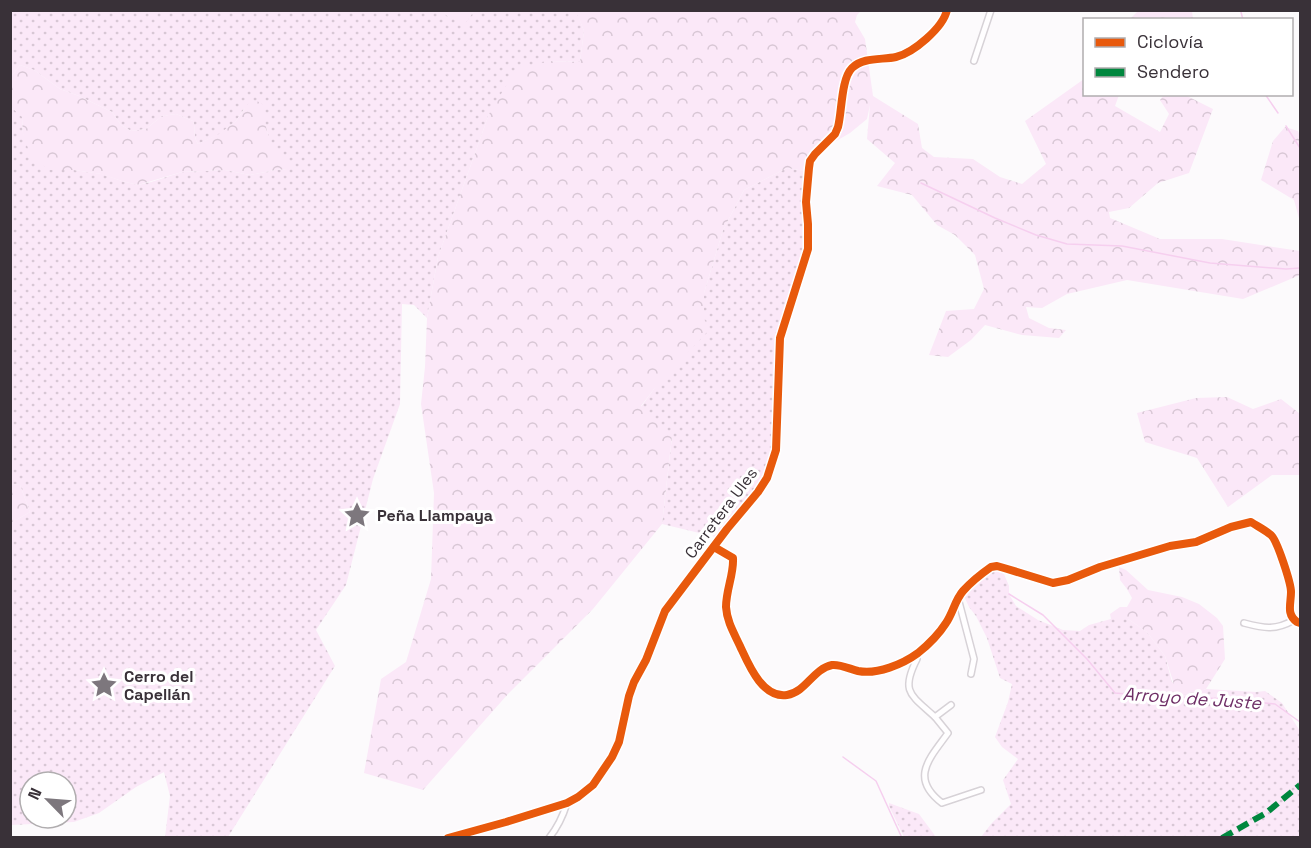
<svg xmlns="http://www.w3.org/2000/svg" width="1311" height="848" viewBox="0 0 1311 848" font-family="'Space Grotesk',sans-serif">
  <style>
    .green { fill: url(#green-dots); fill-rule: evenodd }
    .forest { fill: url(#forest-crowns) }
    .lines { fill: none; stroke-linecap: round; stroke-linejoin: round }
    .stream { stroke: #f6cfef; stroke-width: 1.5 }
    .street-casing { stroke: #d7d2d7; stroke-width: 8 }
    .street { stroke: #fffeff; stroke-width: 5 }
    .quiet { stroke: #00873e; stroke-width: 6; stroke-dasharray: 12 6; stroke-linecap: butt }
    .cycleway-casing { stroke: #fff; stroke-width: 11 }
    .cycleway { stroke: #e8590c; stroke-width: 8 }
    .labels { text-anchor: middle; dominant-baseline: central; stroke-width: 6; stroke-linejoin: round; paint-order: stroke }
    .street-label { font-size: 16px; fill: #393138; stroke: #fff }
    .poi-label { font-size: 16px; font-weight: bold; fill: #393138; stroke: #fff; text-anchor: start }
    .water-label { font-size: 18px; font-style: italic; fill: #6e2e66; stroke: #fff }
  </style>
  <defs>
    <pattern id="green-dots" width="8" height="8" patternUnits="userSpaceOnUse" patternTransform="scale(1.5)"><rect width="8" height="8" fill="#fbe8f8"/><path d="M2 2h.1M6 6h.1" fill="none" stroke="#d8c7d5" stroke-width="1.8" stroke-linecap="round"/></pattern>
    <pattern id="forest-crowns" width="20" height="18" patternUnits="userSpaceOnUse" patternTransform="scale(1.5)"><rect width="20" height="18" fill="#fbe8f8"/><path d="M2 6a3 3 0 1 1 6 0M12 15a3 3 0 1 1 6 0" fill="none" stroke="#d8c7d5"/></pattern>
  </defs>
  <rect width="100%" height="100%" fill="#fcfafc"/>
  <g class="green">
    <path d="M444,10L446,15L464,24L474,11L576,10L584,31L580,62L547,61L489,114L438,257L427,318L414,305L402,304L400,404L373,479L346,585L316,630L335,666L228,837H165L170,796L164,772L136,787L99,813L74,822L11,825V523L30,512L20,485L10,484L11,107L22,116L23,134L51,170H74L102,174L122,181L138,185L151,182L182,172L225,170L250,175L275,170L287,169L270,143L264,120V105L244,109L236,121L220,134L198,144C193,137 196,129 193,121L176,114L162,116L146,129L131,131L121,125L112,112L79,96L60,89L34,70L20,65L11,77V11ZM30,782H66V818H30Z"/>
    <polygon points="787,168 805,171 801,200 805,242 797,271 778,329 775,448 762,480 746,502 716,537 662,524 672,437 641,407 704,319 704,293 723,230 744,190"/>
    <polygon points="995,570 1004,574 1009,586 1009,594 1016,606 1038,620 1063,630 1080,631 1089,625 1111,619 1128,619 1147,632 1165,656 1172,682 1191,694 1206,689 1256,692 1265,691 1282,703 1300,731 1300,837 981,837 991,824 1011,804 1003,780 1018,759 1002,747 995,737 1008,702 1012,684 1000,678 987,638 976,616 969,607 964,596 983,578"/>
    <polygon points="889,803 919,814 936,837 904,837 889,806"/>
  </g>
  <g class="forest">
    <polygon points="444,11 474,11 464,25 446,15"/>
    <polygon points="576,11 861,11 857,15 855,22 865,39 873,96 918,124 922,148 934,157 973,159 1000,177 1022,184 1046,164 1025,121 1084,79 1084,94 1119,95 1115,106 1160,132 1169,114 1160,100 1164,95 1185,95 1213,109 1189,173 1158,183 1129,208 1109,212 1110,218 1160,239 1222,239 1300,251 1300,275 1243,299 1127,280 1067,294 1042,308 1026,307 1029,318 1049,328 1066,330 1059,338 1022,335 985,325 971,340 948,357 929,355 946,311 974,309 984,289 975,255 955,235 937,225 912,195 877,186 895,163 867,139 870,105 867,119 850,133 810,156 805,171 787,168 744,190 723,230 704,293 704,319 710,329 654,389 641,406 672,436 662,524 593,609 508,694 423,790 364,773 381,679 406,662 431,579 434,493 421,404 425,367 427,318 438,257 489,114 516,69 547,61 580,62 584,31"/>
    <polygon points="1138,11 1192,11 1193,19 1130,19"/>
    <path d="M20,65L34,70L60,89L79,96L112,112L121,125L131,131L146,129L162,116L176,114L193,121C196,129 193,137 198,144L219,134L236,121L250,101H257L264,105C265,131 268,147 290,163L288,169L275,170L250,175L225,170L182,172L138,185L122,181L101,174L74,170H51L38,163L30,154L23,134L22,117L11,107V77Z"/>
    <polygon points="1285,127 1298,131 1300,136 1300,222 1294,200 1261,180 1273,141"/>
    <polygon points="1227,397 1253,409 1281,399 1299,413 1300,413 1300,475 1272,475 1228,507 1197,458 1145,442 1137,413 1196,398"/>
    <polygon points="11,484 20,485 30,512 11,523"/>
    <polygon points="1119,567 1126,570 1148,590 1182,597 1199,604 1217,618 1223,626 1225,659 1206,689 1191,695 1177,694 1165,656 1147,632 1128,619 1111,619 1110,614 1120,607 1127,607 1132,598 1127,589 1120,580"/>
  </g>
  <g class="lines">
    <g class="stream">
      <polyline points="1239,10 1241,12 1243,20"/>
      <polyline points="1265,94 1278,113"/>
      <polyline points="1286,126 1300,148"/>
      <polyline points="921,183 995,218 1036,235 1067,244 1122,246 1210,263 1286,269 1300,268"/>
      <polyline points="1009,594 1043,615 1087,659 1115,693 1150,696 1229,699 1275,704 1300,722"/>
      <polyline points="843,757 876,781 902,838"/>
    </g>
    <defs>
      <g id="street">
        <polyline points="974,61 991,10"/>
        <path d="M714,547L733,558C734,574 726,590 726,607C727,622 734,633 740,646C748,663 762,699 787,695C806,692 813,669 832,665C840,664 850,669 858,671C877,675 903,664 918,653C928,645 939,634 946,623C953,613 955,600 963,591C971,582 981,574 991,567L997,566L1004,568L1053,583L1068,580L1100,567L1170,546L1196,542L1231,527L1251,522C1257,526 1265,530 1271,535C1277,540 1291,583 1291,592C1291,604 1286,614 1297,622L1300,623"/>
        <polyline points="958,598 974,659 971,674"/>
        <path d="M1244,623C1263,628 1275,631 1294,620"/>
        <path d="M916,654L917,659C900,692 911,695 935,717L951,705"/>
        <path d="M935,717L948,733C930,758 909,778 942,803L981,790"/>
        <path d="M448,838L506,822L567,803L578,797L593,785L612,757L619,742L629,696L634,682L646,660L665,611L727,529L758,492L767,478L776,450L780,338L808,249V224L806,202L809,168L810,161L815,154L835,134L838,127C842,112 841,79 852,68C863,57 882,60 896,57C913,53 943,28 947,10"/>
        <path d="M549,838C558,827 563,816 567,803"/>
      </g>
    </defs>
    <use href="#street" class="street-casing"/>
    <use href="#street" class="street"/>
    <polyline class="quiet" points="1222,838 1266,813 1300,785"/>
    <defs>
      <g id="cycleway">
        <path d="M714,547L733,558C734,574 726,590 726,607C727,622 734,633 740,646C748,663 762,699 787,695C806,692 813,669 832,665C840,664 850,669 858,671C877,675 903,664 918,653C928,645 939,634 946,623C953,613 955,600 963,591C971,582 981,574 991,567L997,566L1004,568L1053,583L1068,580L1100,567L1170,546L1196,542L1231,527L1251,522C1257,526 1265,530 1271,535C1277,540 1291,583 1291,592C1291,604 1286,614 1297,622L1300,623"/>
        <path d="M448,838L506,822L567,803L578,797L593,785L612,757L619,742L629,696L634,682L646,660L665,611L727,529L758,492L767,478L776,450L780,338L808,249V224L806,202L809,168L810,161L815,154L835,134L838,127C842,112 841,79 852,68C863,57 882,60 896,57C913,53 943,28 947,10"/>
      </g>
    </defs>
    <use href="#cycleway" class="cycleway-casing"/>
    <use href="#cycleway" class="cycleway"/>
  </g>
  <defs>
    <symbol id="sight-bare" viewBox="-9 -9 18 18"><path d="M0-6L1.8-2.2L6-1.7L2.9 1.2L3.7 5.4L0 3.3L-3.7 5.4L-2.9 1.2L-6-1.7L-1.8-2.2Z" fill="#7d777d" stroke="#fff" stroke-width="2.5" paint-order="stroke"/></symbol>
  </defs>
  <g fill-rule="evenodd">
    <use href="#sight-bare" x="338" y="496" width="38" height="38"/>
    <use href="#sight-bare" x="85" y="666" width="38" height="38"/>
  </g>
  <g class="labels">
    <g class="street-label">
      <text transform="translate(721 513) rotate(-53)">Carretera Ules</text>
    </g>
    <g class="poi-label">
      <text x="377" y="515">Peña Llampaya</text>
      <text x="124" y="676">Cerro del<tspan x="124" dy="18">Capellán</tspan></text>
    </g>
    <g class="water-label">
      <text transform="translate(1192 698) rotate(4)">Arroyo de Juste</text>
    </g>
  </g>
  <rect width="1311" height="848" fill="none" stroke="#393138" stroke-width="24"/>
  <rect x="1083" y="18" width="210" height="78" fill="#ffffff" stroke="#b0adaf" stroke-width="1.5"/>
  <rect x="1095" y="38" width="30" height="9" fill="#e8590c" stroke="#b0adaf" stroke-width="1.5"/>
  <text x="1137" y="48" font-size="18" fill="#393138">Ciclovía</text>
  <rect x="1095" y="68" width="30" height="9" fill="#00873e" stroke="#b0adaf" stroke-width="1.5"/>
  <text x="1137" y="78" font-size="18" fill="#393138">Sendero</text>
  <g transform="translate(48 800) rotate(295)"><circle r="28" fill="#ffffff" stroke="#b0adaf" stroke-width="1.5"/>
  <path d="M0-4.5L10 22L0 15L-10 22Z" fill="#7d777d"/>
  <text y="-9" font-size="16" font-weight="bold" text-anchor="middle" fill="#393138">N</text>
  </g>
</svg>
